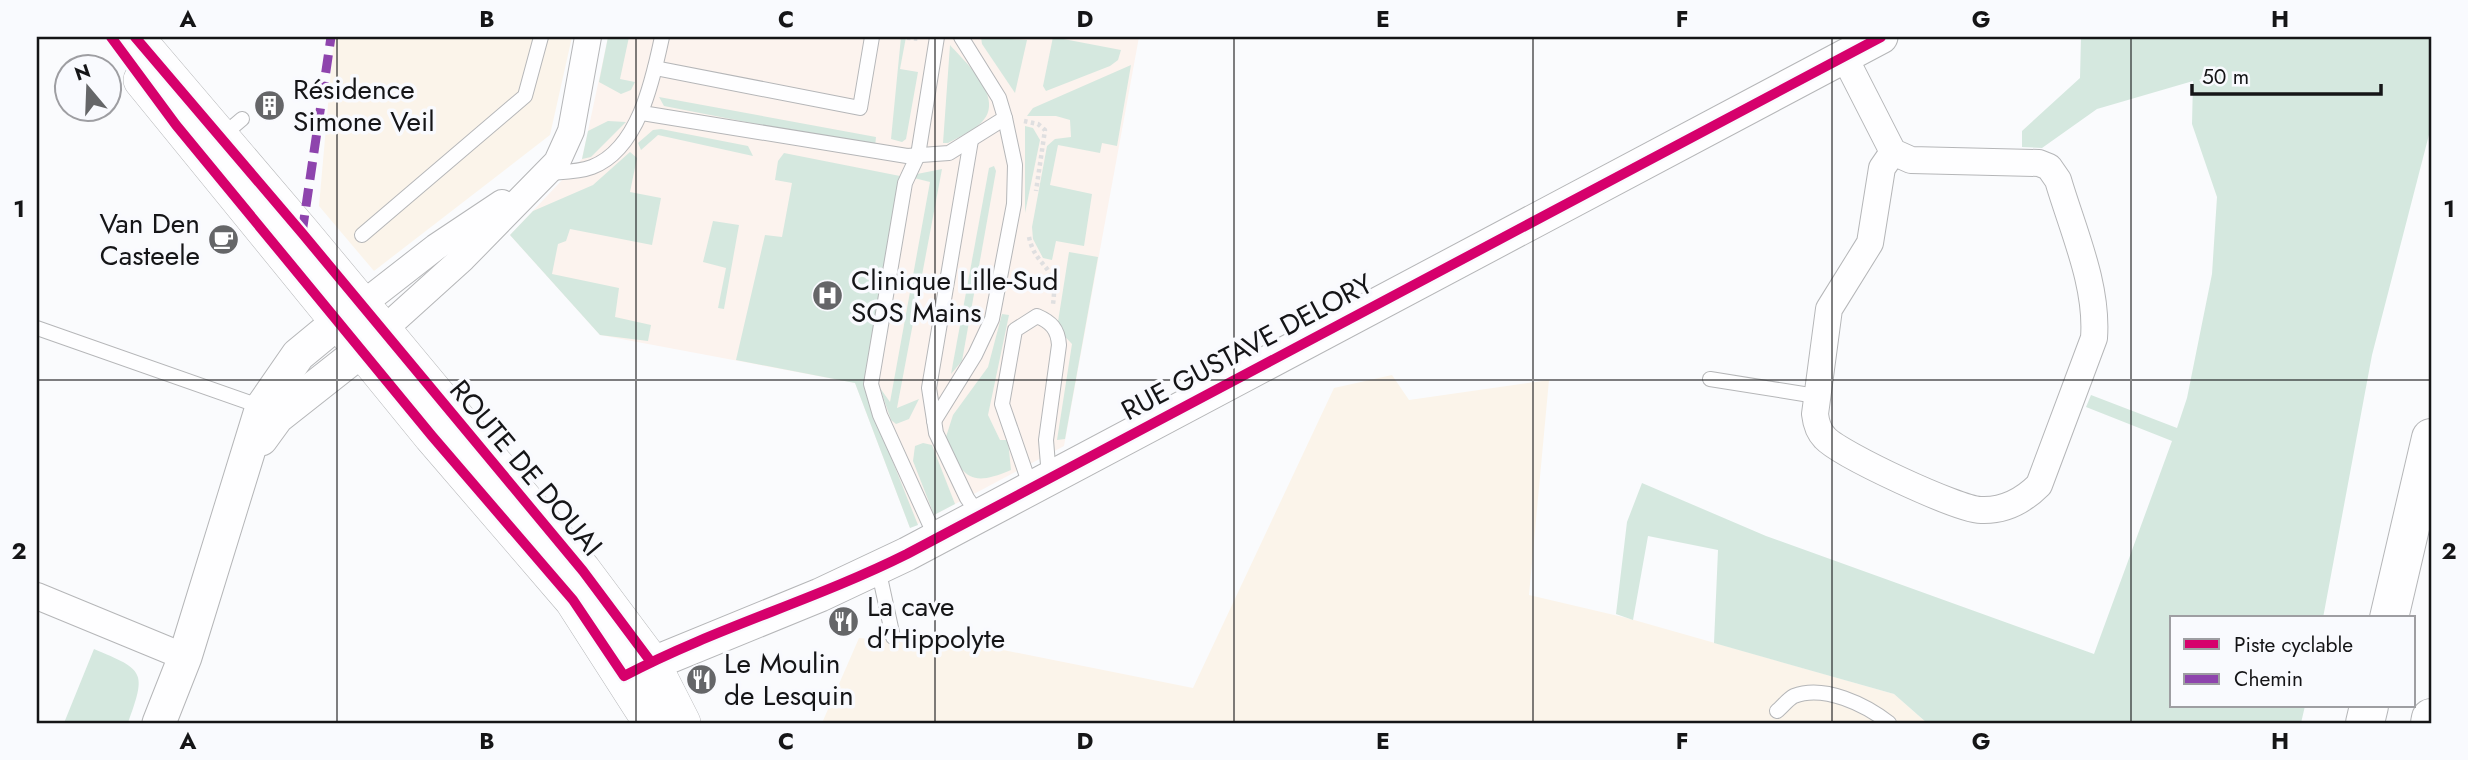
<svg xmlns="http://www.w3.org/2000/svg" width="2468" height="760" viewBox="0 0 2468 760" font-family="Jost,sans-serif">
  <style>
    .commercial { fill: #fbf4ea }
    .medical { fill: #fcf3ee }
    .green { fill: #d5e8df }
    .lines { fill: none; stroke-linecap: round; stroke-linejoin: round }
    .service-casing { stroke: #b5b6b8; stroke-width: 16 }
    .minor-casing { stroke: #b5b6b8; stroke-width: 28 }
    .tertiary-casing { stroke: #b5b6b8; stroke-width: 35 }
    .secondary-casing { stroke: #b5b6b8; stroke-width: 38 }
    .motorway-casing { stroke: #b5b6b8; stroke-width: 40 }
    .path { stroke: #dfdfe0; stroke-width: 4.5; stroke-dasharray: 3.5 3.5; stroke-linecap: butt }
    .service { stroke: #fefeff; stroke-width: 14 }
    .minor { stroke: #fefeff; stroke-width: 26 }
    .tertiary { stroke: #fefeff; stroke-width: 33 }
    .secondary { stroke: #fefeff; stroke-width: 37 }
    .motorway { stroke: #fefeff; stroke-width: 38 }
    .quiet { stroke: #8e44ad; stroke-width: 9; stroke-dasharray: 18 9; stroke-linecap: butt }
    .cycleway-casing { stroke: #f9fafe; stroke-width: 15 }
    .cycleway { stroke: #d6006c; stroke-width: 10 }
    .grid { fill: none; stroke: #151517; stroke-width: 2; stroke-opacity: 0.55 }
    .labels { text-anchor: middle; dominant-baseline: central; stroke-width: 7; stroke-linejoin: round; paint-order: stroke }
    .poi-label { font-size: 28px; fill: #151517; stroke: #f9fafe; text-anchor: start }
    .street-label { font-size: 28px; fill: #151517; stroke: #f9fafe }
    .neatline { fill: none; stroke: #151517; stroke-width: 2.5 }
    .grid-label { font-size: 23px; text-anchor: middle; font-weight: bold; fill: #151517 }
  </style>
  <rect width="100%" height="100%" fill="#fafbfd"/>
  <g class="commercial">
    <polygon points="334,37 572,37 550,135 374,271 319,206"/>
    <polygon points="1392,375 1409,400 1549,380 1529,595 1627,618 1894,694 1927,723 822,723 859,638 1003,650 1193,688 1334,388"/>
  </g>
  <polygon class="medical" points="608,37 1139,37 1064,446 910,528 855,383 600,335 510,235 582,159"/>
  <g class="green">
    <polygon points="608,37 629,37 620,79 635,82 631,90 621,94 599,82"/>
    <polygon points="901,37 906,37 900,69 918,72 906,139 902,142 891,139"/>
    <polygon points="981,37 1027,40 1015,93 982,44"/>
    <polygon points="1053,37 1121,50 1118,60 1110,66 1046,91 1043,86"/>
    <polygon points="2081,37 2431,37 2431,127 2372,355 2323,618 2172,618 2172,706 2305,706 2301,723 1927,723 1894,694 1714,643 1718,550 1648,536 1633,620 1616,614 1627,522 1642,483 1766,536 2094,654 2172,441 2086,407 2091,395 2177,428 2187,398 2212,274 2217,197 2192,124 2193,81 2097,109 2042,148 2022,147 2022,131 2080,78"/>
    <path d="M950,45C965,62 1007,99 981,123C972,131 959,137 948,143H943Z"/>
    <polygon points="1131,65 1117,146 1102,143 1100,153 1058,145 1050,185 1092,194 1084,246 1056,241 1052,260 1043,258 1033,239 1032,227 1047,146 1055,139 1071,137 1070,120 1056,116 1027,116 1033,108"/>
    <polygon points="659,97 876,137 875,147 664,106"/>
    <polygon points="608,121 626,122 591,157 582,159 588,131"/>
    <polygon points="1025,126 1033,128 1040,140 1025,213"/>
    <polygon points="661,129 748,146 753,156 658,135 641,150 638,143 653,130"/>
    <polygon points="630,152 637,158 630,192 661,198 652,245 570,229 566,241 558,244 552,274 619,288 615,317 651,325 648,341 600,335 510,235 533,211 593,185"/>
    <polygon points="784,153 900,176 864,380 867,397 918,525 910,528 855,383 736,360 765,235 782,237 792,183 775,180 778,161"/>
    <polygon points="994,166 996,171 962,361 951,374 989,168"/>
    <polygon points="942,169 897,408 919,399 909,419 896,424 891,420 880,388 890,402 930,182 914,178 917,174"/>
    <polygon points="713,221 739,225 724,309 718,308 726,268 703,262"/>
    <polygon points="1069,252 1098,257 1065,439 1057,440 1072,344 1057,328"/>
    <path d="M1002,314L1009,315L988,415L1000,440H1008L1011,470C969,488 964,477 945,440L953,415L988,367Z"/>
    <polygon points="923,443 932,445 955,504 934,515 913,461 915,446"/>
    <path d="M94,649C144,670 147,671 128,723H64Z"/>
  </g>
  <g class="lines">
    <defs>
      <g id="service">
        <polyline points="655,68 860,108 872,37"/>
        <polyline points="642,113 907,156 949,153 1005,118 999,98 961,37"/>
        <polyline points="222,136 242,119"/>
        <polyline points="971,140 929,388 936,433 967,498 979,515"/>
        <path d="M549,173C563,172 579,172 592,167C639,149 653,79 662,37"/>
        <polyline points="362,235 525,96 541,37"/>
        <polyline points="37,328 262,407"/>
        <polyline points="1710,379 1816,396"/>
        <polyline points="934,421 975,355 992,319 1014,204 1015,165 1005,118"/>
        <path d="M1031,488L1002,404L1015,330L1037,316C1051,322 1058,329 1059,345L1046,440L1049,477"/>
        <polyline points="936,538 880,415 871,384 905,183 918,155 937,37"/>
        <polyline points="878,568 893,637"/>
        <path d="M1777,711C1782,707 1788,699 1794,696C1824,684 1866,705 1889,723"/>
      </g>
      <g id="minor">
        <path d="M1845,58L1893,152L1911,160L2039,163L2049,167L2058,180C2073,231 2098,285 2094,338L2039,485C2023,501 2004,511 1981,510C1959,510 1841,455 1825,438C1818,431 1816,423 1815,414L1829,309L1870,243L1882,168L1893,152"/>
        <polyline points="350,314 436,247 502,203"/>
        <polyline points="370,342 463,258 557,162 571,131 588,37"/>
        <polyline points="37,596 185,657"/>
      </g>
      <g id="tertiary">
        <polyline points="261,439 277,417 362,350"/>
        <polyline points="627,674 820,595 907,554 1881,37"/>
        <polyline points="159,723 185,657 262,407 298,355 338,322"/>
      </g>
      <g id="secondary">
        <polyline points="135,37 302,233 583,571 651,662 682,723"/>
        <polyline points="142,80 432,436 573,600 652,723"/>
      </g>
      <g id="motorway">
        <polyline points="2389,618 2431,438"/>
        <polyline points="2365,723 2369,706"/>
        <polyline points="2430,723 2431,718"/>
      </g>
    </defs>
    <use href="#service" class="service-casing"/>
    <use href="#minor" class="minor-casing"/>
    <use href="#tertiary" class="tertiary-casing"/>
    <use href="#secondary" class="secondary-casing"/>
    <use href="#motorway" class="motorway-casing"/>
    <g class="path">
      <polyline points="900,37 920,39"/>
      <polyline points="1024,121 1038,124 1045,130 1036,191"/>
      <path d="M1029,237C1036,270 1059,263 1053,304"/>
    </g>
    <use href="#service" class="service"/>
    <use href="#minor" class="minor"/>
    <use href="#tertiary" class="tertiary"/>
    <use href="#secondary" class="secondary"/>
    <use href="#motorway" class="motorway"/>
    <polyline class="quiet" points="302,233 331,37"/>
    <defs>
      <g id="cycleway">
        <path d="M111,37L176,125L432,436L573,600L624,676C715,628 815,600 907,554L1881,37"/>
        <polyline points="135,37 302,233 583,571 651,662"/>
      </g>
    </defs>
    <use href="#cycleway" class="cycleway-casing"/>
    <use href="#cycleway" class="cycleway"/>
  </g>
  <path class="grid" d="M337,37V723M636,37V723M935,37V723M1234,37V723M1533,37V723M1832,37V723M2131,37V723M37,380H2431"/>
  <defs>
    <symbol id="building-disc" viewBox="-11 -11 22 22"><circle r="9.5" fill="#656668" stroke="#f9fafe"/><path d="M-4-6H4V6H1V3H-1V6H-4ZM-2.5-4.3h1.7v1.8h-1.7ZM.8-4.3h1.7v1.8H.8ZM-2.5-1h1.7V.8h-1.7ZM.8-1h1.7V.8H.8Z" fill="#fff"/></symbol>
    <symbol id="cafe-disc" viewBox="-11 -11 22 22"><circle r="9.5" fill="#656668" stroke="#f9fafe"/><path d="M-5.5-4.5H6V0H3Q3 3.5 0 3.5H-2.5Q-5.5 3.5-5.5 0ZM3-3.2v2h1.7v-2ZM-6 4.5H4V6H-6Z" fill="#fff"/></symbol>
    <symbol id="hospital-disc" viewBox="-11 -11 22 22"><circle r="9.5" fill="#656668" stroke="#f9fafe"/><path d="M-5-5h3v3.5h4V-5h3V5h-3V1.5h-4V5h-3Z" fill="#fff"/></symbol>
    <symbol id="restaurant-disc" viewBox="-11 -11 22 22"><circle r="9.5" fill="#656668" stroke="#f9fafe"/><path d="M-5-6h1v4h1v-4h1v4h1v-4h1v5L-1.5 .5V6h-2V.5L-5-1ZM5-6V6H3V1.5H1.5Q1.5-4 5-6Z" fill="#fff"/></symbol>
  </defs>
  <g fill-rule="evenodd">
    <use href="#building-disc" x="252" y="88" width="35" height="35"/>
    <use href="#cafe-disc" x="206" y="222" width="35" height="35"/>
    <use href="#hospital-disc" x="810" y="278" width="35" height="35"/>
    <use href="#restaurant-disc" x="826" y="604" width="35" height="35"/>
    <use href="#restaurant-disc" x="684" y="662" width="35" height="35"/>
  </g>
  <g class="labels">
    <g class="poi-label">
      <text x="293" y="89">Résidence<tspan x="293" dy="32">Simone Veil</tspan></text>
      <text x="200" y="223" text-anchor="end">Van Den<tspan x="200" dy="32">Casteele</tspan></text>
      <text x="851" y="280">Clinique Lille-Sud<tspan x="851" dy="32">SOS Mains</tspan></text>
      <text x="867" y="606">La cave<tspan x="867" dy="32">d’Hippolyte</tspan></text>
      <text x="724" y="663">Le Moulin<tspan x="724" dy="32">de Lesquin</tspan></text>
    </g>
    <g class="street-label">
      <text transform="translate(1247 347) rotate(-28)">RUE GUSTAVE DELORY</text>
      <text transform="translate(526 468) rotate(50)">ROUTE DE DOUAI</text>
    </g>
  </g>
  <rect width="2468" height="760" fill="none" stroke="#f9fafe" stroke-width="77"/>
  <rect x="2170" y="616" width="245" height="91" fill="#f9fafe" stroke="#9e9ea2" stroke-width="2"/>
  <rect x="2184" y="639" width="35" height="10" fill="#d6006c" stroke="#9e9ea2" stroke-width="2"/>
  <text x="2234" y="652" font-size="21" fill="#151517">Piste cyclable</text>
  <rect x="2184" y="674" width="35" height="10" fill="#8e44ad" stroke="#9e9ea2" stroke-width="2"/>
  <text x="2234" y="686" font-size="21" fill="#151517">Chemin</text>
  <g transform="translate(88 88) rotate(341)"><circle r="33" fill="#f9fafe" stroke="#9e9ea2" stroke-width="2"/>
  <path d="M0-5L12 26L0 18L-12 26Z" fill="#656668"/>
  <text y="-10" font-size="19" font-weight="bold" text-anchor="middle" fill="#151517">N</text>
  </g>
  <path d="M2192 84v10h189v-10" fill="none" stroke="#151517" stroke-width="3.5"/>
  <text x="2202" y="84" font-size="21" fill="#151517" stroke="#f9fafe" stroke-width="5" paint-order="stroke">50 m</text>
  <rect x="38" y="38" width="2392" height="684" class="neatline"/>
  <g class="grid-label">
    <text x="188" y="27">A</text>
    <text x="487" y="27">B</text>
    <text x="786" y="27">C</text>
    <text x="1085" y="27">D</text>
    <text x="1383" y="27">E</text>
    <text x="1682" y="27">F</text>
    <text x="1981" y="27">G</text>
    <text x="2280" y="27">H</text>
    <text x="19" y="217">1</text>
    <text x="2449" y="217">1</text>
    <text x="19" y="559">2</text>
    <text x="2449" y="559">2</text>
    <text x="188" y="749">A</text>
    <text x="487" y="749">B</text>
    <text x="786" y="749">C</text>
    <text x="1085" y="749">D</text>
    <text x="1383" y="749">E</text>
    <text x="1682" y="749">F</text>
    <text x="1981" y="749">G</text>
    <text x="2280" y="749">H</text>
  </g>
</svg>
